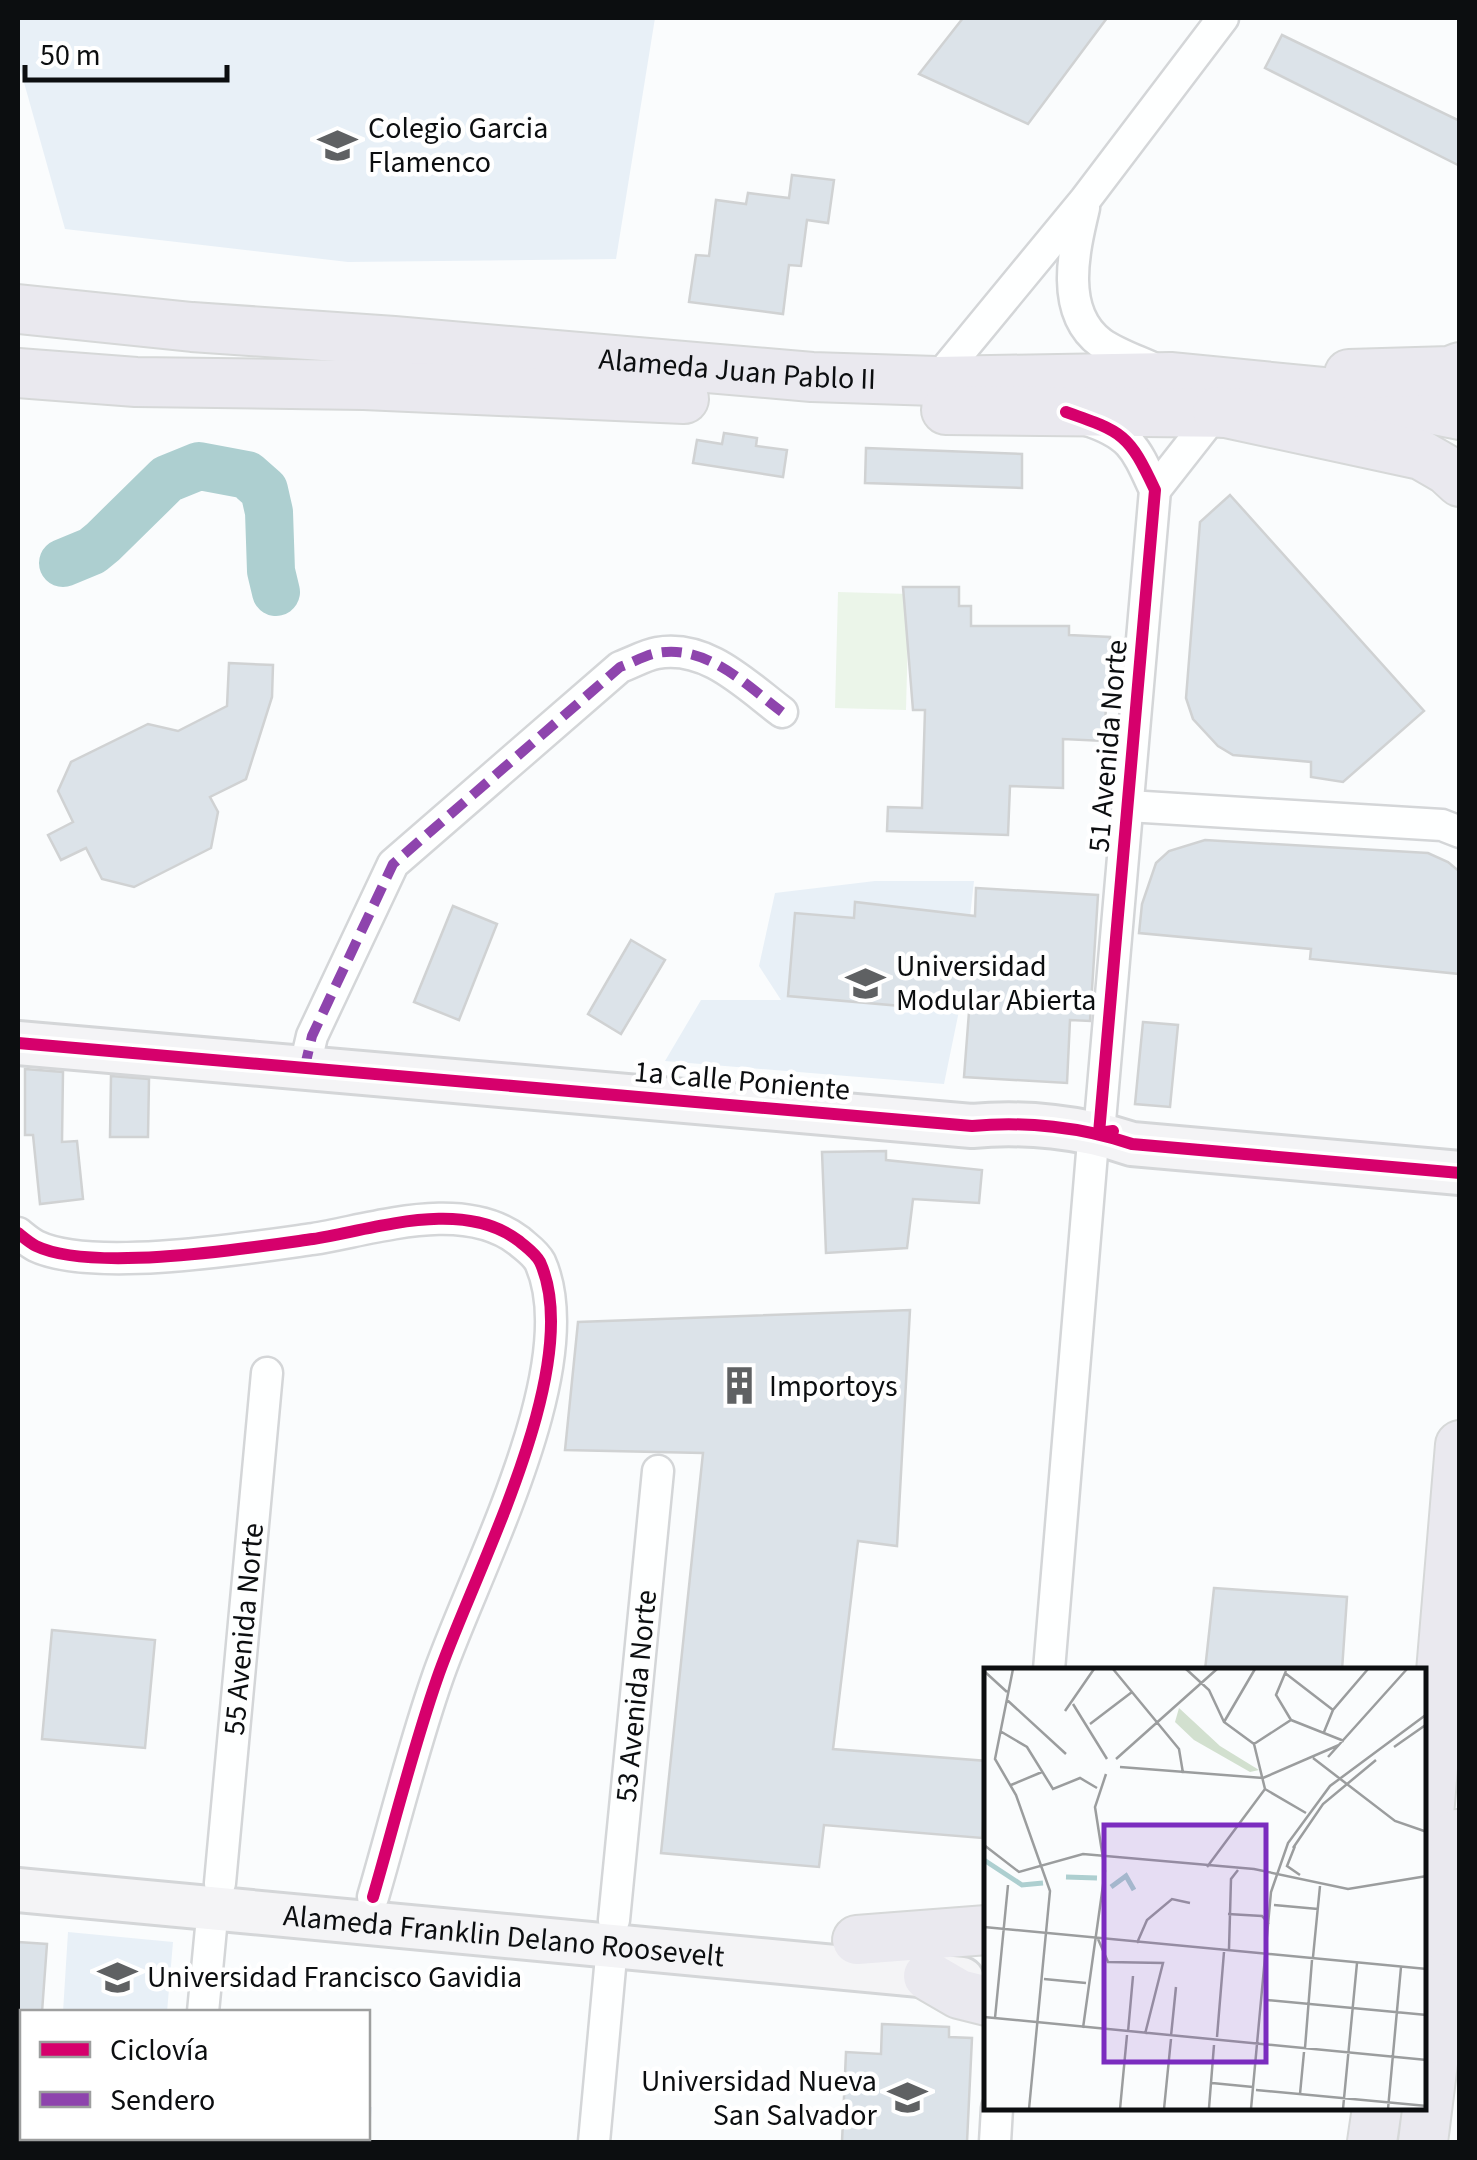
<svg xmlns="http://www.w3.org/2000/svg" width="1477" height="2160" viewBox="0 0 1477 2160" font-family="'Source Sans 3',sans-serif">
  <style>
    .built { fill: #e8f0f7 }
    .green { fill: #ebf5e9 }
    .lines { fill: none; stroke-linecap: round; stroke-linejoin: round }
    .river { stroke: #adcfd0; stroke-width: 48 }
    .building { fill: #dce3e9; stroke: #d0d2d3; stroke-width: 2.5 }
    .street-casing { stroke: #d4d6d8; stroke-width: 35 }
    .secondary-casing { stroke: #d4d6d8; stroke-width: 48 }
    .primary-casing { stroke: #d6d8d8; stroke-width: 52 }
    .street { stroke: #feffff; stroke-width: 30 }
    .secondary { stroke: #f4f4f6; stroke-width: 42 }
    .primary { stroke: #eae9ef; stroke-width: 48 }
    .primary-bridge-casing { stroke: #d6d8d8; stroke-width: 52; stroke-linecap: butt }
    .primary-bridge { stroke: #eae9ef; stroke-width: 48 }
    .quiet { stroke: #8e44ad; stroke-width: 10; stroke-dasharray: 20 10; stroke-linecap: butt }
    .cycleway-casing { stroke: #fff; stroke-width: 19 }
    .cycleway { stroke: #d6006c; stroke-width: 12 }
    .labels { text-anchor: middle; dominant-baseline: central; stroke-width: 9; stroke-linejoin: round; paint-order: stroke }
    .poi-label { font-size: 30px; fill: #0c0e10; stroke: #fff; text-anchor: start }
    .street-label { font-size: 30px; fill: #0c0e10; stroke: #fff }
    .inset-river { fill: none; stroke: #adcfd0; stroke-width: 5 }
    .inset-road { fill: none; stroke: #9b9d9e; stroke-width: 2.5 }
    .view { fill: #7b2cbf; fill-opacity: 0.15; stroke: #7b2cbf; stroke-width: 5 }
    .inset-edge { fill: none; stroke: #0c0e10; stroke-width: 5 }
  </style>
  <rect width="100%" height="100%" fill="#fafcfd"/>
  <g class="built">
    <polygon points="18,18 655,18 616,259 348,262 65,229 18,61"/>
    <polygon points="875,881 974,881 960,1006 944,1084 665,1061 701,1000 781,1000 759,966 775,893"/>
    <polygon points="68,1932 173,1942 167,2012 63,2012"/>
    <polygon points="368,2107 372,2107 369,2142 221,2142 222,2138 368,2138"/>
    <polygon points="55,2138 157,2138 157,2142 54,2142"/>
  </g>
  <polygon class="green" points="838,592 909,594 906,710 835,708"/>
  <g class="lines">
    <polyline class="river" points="63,563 92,551 103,542 167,479 199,466 247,475 264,490 269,512 271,571 276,592"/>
  </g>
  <g class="building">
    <polygon points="963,18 1107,18 1028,124 919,74"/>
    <polygon points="1282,35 1460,121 1460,166 1265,68"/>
    <polygon points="792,175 834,180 828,223 807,220 801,266 789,265 783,314 689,302 696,255 709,256 716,200 746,204 748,193 789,198"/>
    <polygon points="724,433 757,438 756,446 787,450 783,477 693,463 697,440 722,444"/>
    <polygon points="866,448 1022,454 1022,488 865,483"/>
    <polygon points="1230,495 1424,711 1343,782 1311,777 1311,762 1233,755 1218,746 1193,719 1186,698 1200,522"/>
    <polygon points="903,587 959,587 959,606 971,606 971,626 1069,626 1069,635 1110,637 1104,741 1063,739 1063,788 1010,786 1008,835 887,831 888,807 922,808 925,710 913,710"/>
    <polygon points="229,663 273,665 272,697 246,779 210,797 218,812 211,848 134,887 102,879 86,848 61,860 48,835 73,822 58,791 71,762 148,724 178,731 227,706"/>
    <polygon points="1205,840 1428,853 1448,862 1460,872 1460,974 1310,959 1311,949 1139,933 1142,904 1156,863 1169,851"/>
    <polygon points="976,888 1098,895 1090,1021 1070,1020 1067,1083 964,1077 969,1012 788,996 795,913 854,918 855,902 975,916"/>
    <polygon points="453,906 497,924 459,1020 414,1002"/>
    <polygon points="631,940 665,960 621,1034 588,1014"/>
    <polygon points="1143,1022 1178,1025 1170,1107 1135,1104"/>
    <polygon points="25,1069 63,1072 62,1142 77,1141 83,1199 40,1204 33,1135 25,1135"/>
    <polygon points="111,1076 149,1079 148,1137 110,1137"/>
    <polygon points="886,1151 886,1160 982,1170 979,1203 913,1199 907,1248 826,1253 822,1152"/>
    <polygon points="910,1310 897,1546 858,1541 833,1749 987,1761 982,1838 824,1825 819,1867 661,1853 703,1453 565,1450 578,1322"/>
    <polygon points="1214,1588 1347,1597 1342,1670 1205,1670"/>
    <polygon points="52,1630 155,1640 145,1748 42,1739"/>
    <polygon points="18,1942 47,1944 42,2012 18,2012"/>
    <polygon points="882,2024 949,2027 949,2037 972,2038 967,2142 842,2142 846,2052 881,2054"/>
  </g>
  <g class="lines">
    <defs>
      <g id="street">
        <path d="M1084,208C1074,250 1059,312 1101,343C1118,355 1141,362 1159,371"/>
        <polyline points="936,381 1085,200 1223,18"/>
        <path d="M1087,420C1132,435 1136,449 1155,490L1099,1133"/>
        <polyline points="1155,490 1217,411"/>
        <polyline points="1128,806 1442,825 1460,832"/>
        <path d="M304,1070L312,1036L393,864L620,667C632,663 645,655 657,653C707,644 746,685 782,712"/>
        <path d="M18,1233C23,1237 30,1243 36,1246C92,1273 249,1248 313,1239C375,1229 463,1198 519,1241C527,1248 535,1253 540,1262C587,1366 472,1576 437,1679C412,1751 394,1825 373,1897"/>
        <polyline points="1049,1670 1092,1153"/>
        <path id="s1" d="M220,1883L267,1373"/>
        <path id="s2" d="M614,1920L658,1471"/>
        <polyline points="203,2012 213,1907"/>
        <polyline points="191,2142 191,2138"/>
        <polyline points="594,2142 612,1946"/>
        <polyline points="995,2142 997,2108"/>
      </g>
      <g id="secondary">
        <path d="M18,1043L972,1126C1025,1121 1082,1127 1132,1144L1460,1173"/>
        <path id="s3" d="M18,1890L962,1979"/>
      </g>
      <g id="primary">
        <path id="s4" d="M18,309L192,327L394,341L812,377L936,381L1170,377L1364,396L1460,415"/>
        <polyline points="18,373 136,382 364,385 684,399"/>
        <polyline points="1349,374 1450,371 1460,367"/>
        <polyline points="946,410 1244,413"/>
        <polyline points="1217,411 1421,455 1447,470 1460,482"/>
        <polyline points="1424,1875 1460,1445"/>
        <polyline points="857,1940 987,1930"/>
        <polyline points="928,1976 959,1994 987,2001"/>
        <polyline points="1443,1978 1457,1834"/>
        <polyline points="1372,2142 1377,2108"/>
        <polyline points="1423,2142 1436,2039"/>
      </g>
    </defs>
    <use href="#street" class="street-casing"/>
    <use href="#secondary" class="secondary-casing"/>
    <use href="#primary" class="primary-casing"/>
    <use href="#street" class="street"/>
    <use href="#secondary" class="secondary"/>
    <use href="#primary" class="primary"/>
    <defs>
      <polyline id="primary-bridge" points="1436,2039 1443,1978"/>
    </defs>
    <use href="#primary-bridge" class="primary-bridge-casing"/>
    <use href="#primary-bridge" class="primary-bridge"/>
    <path class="quiet" d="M304,1070L312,1036L393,864L620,667C632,663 645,655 657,653C707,644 746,685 782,712"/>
    <defs>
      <g id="cycleway">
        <path d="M1066,412C1123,432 1129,434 1155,490L1099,1133L1113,1131"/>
        <path d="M18,1043L972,1126C1025,1121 1082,1127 1132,1144L1460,1173"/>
        <path d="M18,1233C23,1237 30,1243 36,1246C92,1273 249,1248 313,1239C375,1229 463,1198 519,1241C527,1248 535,1253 540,1262C587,1366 472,1576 437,1679C412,1751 394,1825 373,1897"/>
      </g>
    </defs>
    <use href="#cycleway" class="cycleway-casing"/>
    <use href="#cycleway" class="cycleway"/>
  </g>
  <defs>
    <symbol id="school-bare" viewBox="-9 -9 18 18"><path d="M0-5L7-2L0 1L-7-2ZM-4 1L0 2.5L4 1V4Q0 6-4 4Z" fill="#5f6163" stroke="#fff" stroke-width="2.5" paint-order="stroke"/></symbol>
    <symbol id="university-bare" viewBox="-9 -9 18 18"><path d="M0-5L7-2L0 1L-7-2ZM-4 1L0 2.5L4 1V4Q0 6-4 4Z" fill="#5f6163" stroke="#fff" stroke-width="2.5" paint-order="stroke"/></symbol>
    <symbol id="building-bare" viewBox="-9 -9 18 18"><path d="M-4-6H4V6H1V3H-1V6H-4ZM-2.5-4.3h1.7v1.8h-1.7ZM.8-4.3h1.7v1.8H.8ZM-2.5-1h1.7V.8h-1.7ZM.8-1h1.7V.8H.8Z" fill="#5f6163" stroke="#fff" stroke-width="2.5" paint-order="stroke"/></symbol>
  </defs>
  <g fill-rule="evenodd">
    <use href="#school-bare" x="310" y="118" width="55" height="55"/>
    <use href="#university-bare" x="838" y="956" width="55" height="55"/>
    <use href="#building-bare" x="712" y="1358" width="55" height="55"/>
    <use href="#university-bare" x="90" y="1950" width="55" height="55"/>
    <use href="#university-bare" x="880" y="2070" width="55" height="55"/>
  </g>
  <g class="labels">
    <g class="poi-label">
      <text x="368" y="128">Colegio Garcia<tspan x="368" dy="34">Flamenco</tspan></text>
      <text x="896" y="966">Universidad<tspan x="896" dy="34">Modular Abierta</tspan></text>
      <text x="769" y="1386">Importoys</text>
      <text x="147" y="1977">Universidad Francisco Gavidia</text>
      <text x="877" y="2081" text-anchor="end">Universidad Nueva<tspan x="877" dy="34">San Salvador</tspan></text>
    </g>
    <g class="street-label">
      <text stroke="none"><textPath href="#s4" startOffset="722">Alameda Juan Pablo II</textPath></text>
      <text transform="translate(1108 746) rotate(-85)">51 Avenida Norte</text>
      <text transform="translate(742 1081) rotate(5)">1a Calle Poniente</text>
      <text stroke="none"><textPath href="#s1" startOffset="255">55 Avenida Norte</textPath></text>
      <text stroke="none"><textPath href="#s2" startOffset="225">53 Avenida Norte</textPath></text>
      <text stroke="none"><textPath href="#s3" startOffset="488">Alameda Franklin Delano Roosevelt</textPath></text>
    </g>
  </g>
  <g transform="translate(984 1668)">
    <rect width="442" height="442" fill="#fafcfd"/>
    <path d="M195,40L236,78L275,102L266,104L210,72L191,54Z" fill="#d2e0cf"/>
    <path class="inset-river" d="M0,192L38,217L59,215M82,209L113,210M127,219L142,208L150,222"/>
    <path class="inset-road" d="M29,1L11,91L32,127L66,223L45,441M129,1L195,81L199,105M202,1L225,22L240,54L270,76L281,121L223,199M0,3L23,24M302,3L292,27L307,52M301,5L349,42M22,31L82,86M89,36L123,91M81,43L110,1M240,54L271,1M106,56L148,24M16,63L43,79L69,121L96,110L113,120M340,64L349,42L384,1M270,76L307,52L360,73M410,79L443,56M344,89L423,1M329,90L411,153L443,164M132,91L233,1M136,99L279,110L355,77M27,117L58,104M281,121L322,145M0,177L35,204L99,186L270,201L364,221L443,208M311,178L303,198L316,207M309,180L339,136L392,92M290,237L334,241M244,246L278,248L285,256M0,259L443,301M114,271L124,294L179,295L161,366M153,275L163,252L188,231L206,235M245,281L247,211L254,202M329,289L336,218M60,311L102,315M283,332L443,347M0,349L443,392M11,350L24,217M99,360L121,203L111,139L122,106M144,364L149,308M187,368L192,319M233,369L240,284M321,380L328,292M228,415L269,419M272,422L443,438M316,426L320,384M225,440L230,377M136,441L143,367M180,441L187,371M267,441L287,224L304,175L346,118L443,46M359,441L373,295M404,441L417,299"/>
    <path class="view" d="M120,157H282V394H120Z"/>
    <rect width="442" height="442" class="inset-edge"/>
  </g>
  <rect width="1477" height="2160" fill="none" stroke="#0c0e10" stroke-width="40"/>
  <rect x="20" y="2010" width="350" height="130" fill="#ffffff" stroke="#9e9f9f" stroke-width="2.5"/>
  <rect x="40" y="2042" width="50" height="15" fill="#d6006c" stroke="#9e9f9f" stroke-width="2.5"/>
  <text x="110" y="2060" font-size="30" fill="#0c0e10">Ciclovía</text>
  <rect x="40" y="2092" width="50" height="15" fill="#8e44ad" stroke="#9e9f9f" stroke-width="2.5"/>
  <text x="110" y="2110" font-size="30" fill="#0c0e10">Sendero</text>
  <path d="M25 65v15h202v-15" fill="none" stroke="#0c0e10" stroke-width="5"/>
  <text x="40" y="65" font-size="30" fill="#0c0e10" stroke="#ffffff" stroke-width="8" paint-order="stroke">50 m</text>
</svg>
